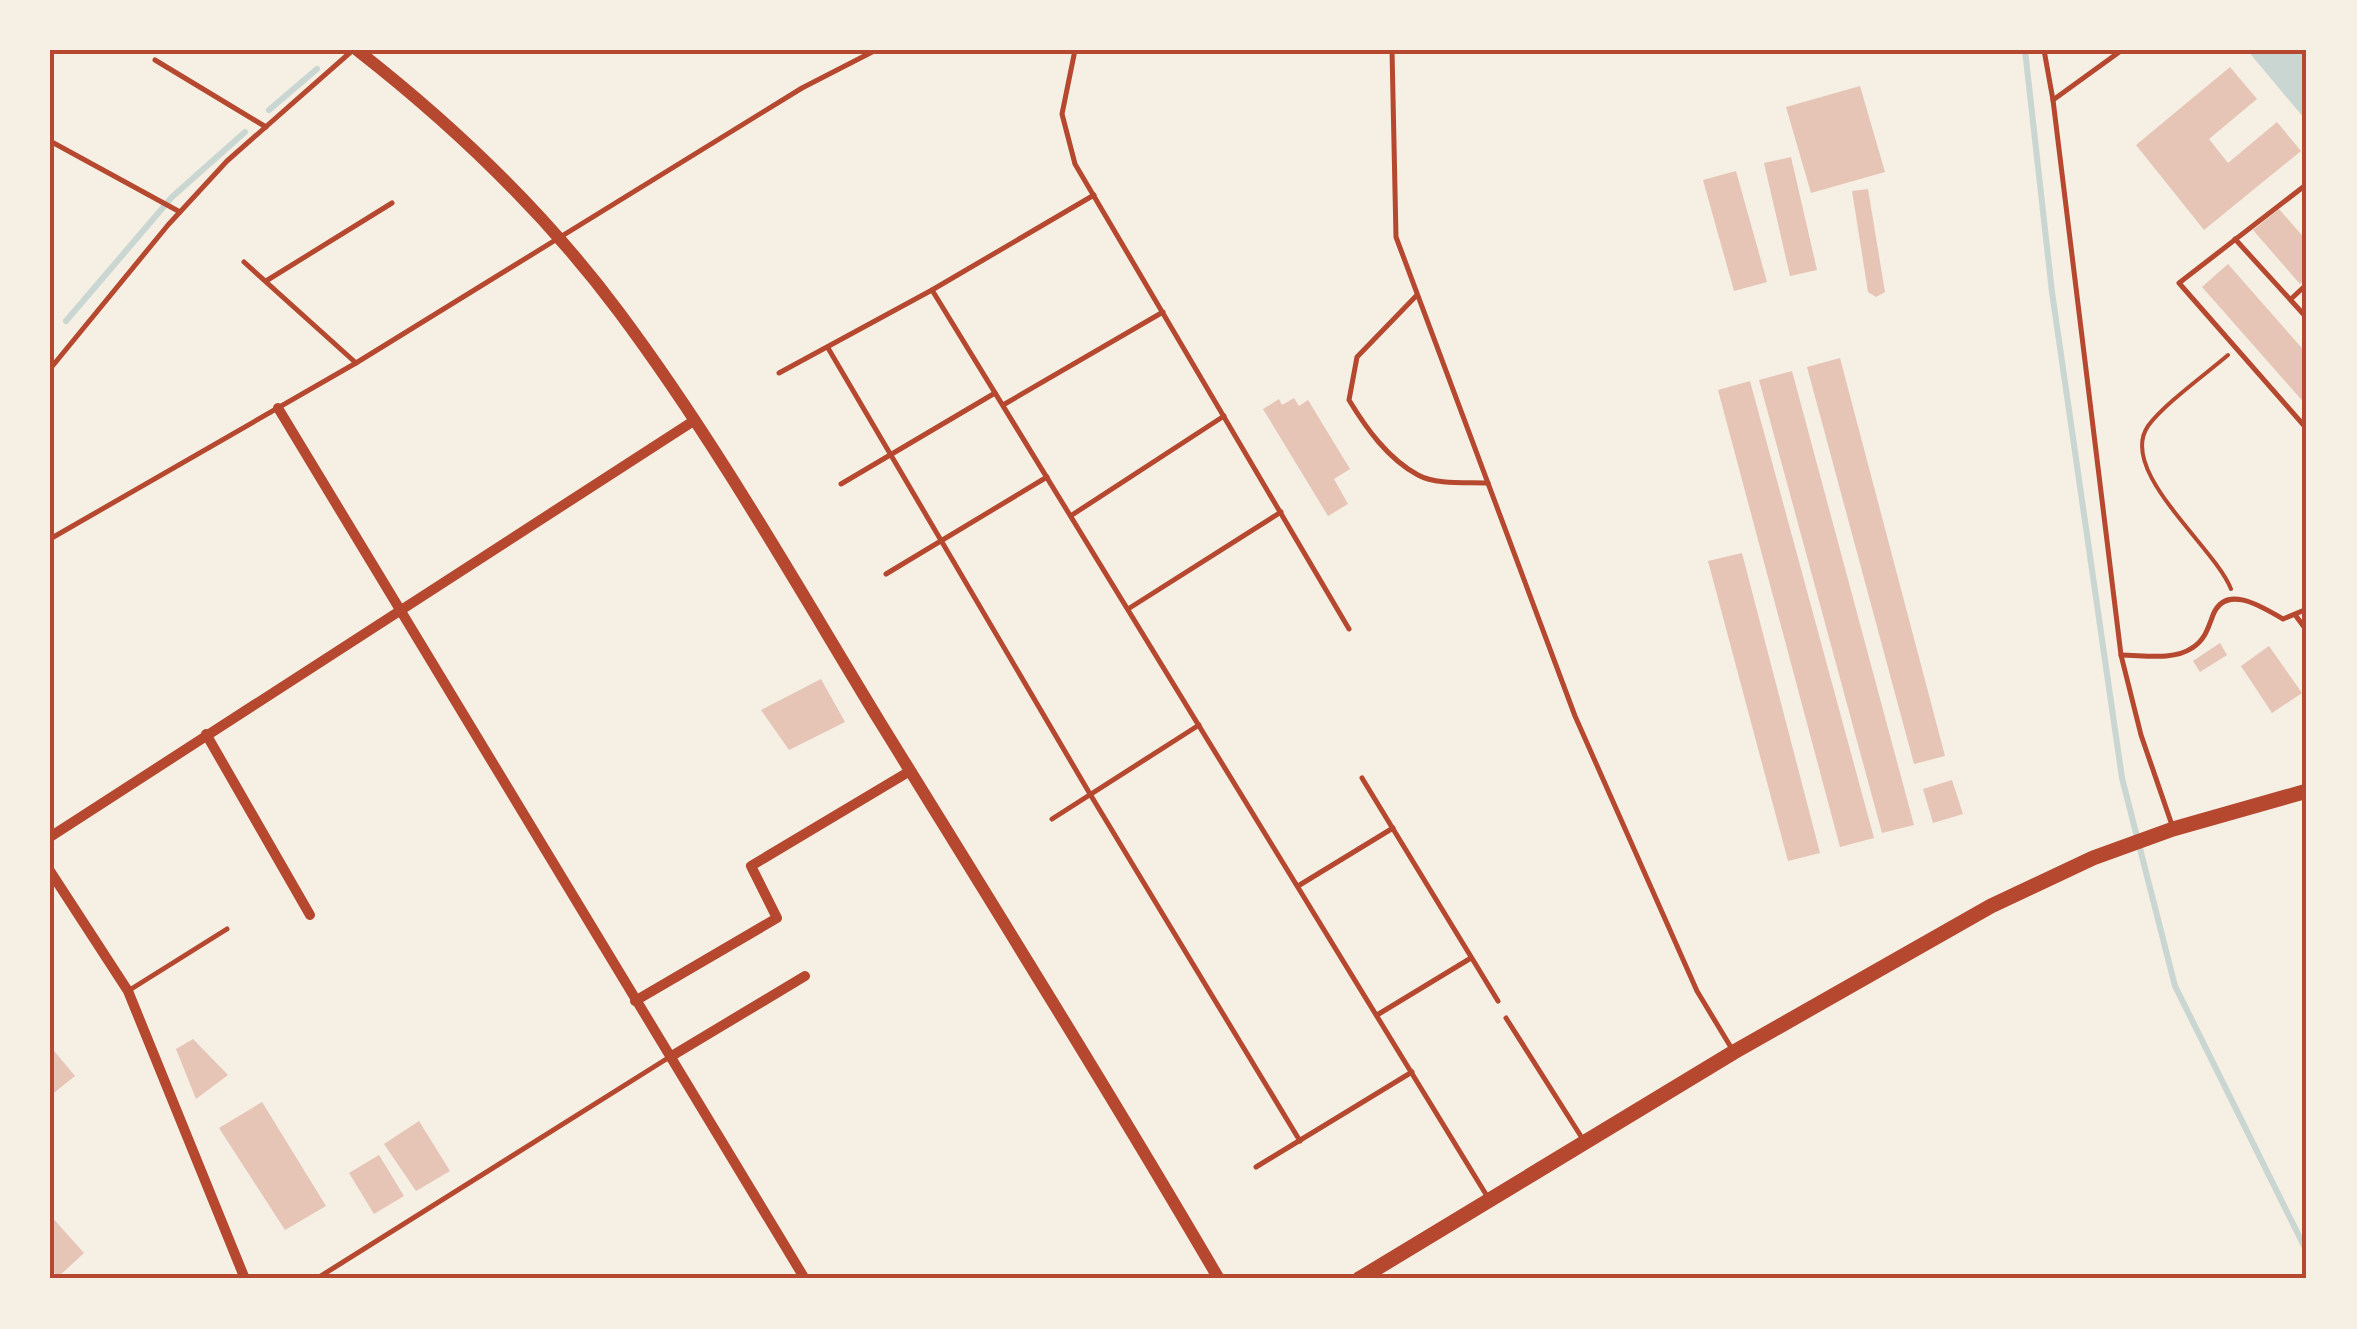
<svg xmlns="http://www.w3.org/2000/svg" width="2357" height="1329" viewBox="0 0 2357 1329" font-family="Literata,serif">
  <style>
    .water { fill: #c9d6d2 }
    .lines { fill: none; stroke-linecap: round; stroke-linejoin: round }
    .stream { stroke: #c9d6d2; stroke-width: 6 }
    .building { fill: #e6c5b7 }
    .path { stroke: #b5482f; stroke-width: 4 }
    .service { stroke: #b5482f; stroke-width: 5 }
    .minor { stroke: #b5482f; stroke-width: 10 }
    .tertiary { stroke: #b5482f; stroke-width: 12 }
    .primary { stroke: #b5482f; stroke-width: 15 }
    .neatline { fill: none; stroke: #b5482f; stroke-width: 4 }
  </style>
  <rect width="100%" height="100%" fill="#f6efe4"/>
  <polygon class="water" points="2247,50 2307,50 2307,116 2304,118"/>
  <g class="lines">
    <g class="stream">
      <polyline points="2025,50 2052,292 2122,778 2175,986 2307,1252"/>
      <polyline points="269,110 317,69"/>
      <polyline points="66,321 172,197 245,132"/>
    </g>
  </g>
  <g class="building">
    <polygon points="2230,67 2257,99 2209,139 2228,163 2277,122 2301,151 2204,230 2136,145"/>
    <polygon points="1860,86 1885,172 1811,193 1786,107"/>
    <polygon points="1791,157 1817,270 1790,276 1764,163"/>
    <polygon points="1736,171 1767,282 1734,291 1703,180"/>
    <polygon points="1868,189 1885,292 1876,297 1868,292 1852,191"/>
    <polygon points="2279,209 2307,241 2307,277 2300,284 2253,230"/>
    <polygon points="2228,264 2307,354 2307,406 2202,287"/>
    <polygon points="1840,358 1945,756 1914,764 1807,367"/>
    <polygon points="1792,371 1914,825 1882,833 1759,380"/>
    <polygon points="1750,381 1874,838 1840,847 1718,390"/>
    <polygon points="1294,398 1299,406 1308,400 1350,469 1334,479 1348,504 1328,516 1263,409 1279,399 1282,405"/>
    <polygon points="1742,553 1820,853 1788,861 1708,561"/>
    <polygon points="2220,643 2227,655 2200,672 2193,661"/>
    <polygon points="2269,646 2302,693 2272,713 2241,666"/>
    <polygon points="821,679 845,722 789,750 761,710"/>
    <polygon points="1952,780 1963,814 1933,823 1923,789"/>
    <polygon points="193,1039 228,1075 196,1099 176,1049"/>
    <polygon points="50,1046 75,1076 50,1096"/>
    <polygon points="262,1102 326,1206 285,1230 219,1128"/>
    <polygon points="419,1121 450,1171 416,1191 384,1144"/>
    <polygon points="379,1155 404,1196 374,1214 349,1173"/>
    <polygon points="50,1215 84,1253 58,1277 50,1268"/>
  </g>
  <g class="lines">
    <path class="path" d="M2228,355C2206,374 2164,404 2148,426C2117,471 2215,547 2231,589"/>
    <g class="service">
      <polyline points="1075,50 1062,114 1075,164 1349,629"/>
      <polyline points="1392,50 1396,237 1575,716 1697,991 1732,1049"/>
      <polyline points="2044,50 2053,100 2121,655 2141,735 2172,825"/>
      <polyline points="155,60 266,127"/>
      <polyline points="2053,100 2122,50"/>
      <polyline points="50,141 180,212"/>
      <polyline points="2307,184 2179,283 2307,429"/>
      <polyline points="2235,239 2307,318"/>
      <polyline points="244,262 356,363"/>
      <polyline points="266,281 392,203"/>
      <polyline points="932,290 1487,1196"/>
      <path d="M1417,295L1357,357L1349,400C1366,428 1388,459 1418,475C1436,485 1467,482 1488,483"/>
      <polyline points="2291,299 2307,284"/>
      <polyline points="828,348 1090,794 1300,1141"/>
      <polyline points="50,369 168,225 227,161 353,50"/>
      <polyline points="779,373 932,290 1094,195"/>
      <polyline points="1003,405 1163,312"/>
      <polyline points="841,484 995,393"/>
      <polyline points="1072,515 1224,416"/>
      <polyline points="50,539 356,363 802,88 876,50"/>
      <polyline points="886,574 1047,477"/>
      <polyline points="1128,609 1281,512"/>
      <polyline points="2296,616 2307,631"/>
      <path d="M2121,655C2143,655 2173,661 2192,648C2205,640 2208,628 2213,615C2226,582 2265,609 2283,619L2307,609"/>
      <polyline points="1362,778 1498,1001"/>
      <polyline points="1052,819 1199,725"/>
      <polyline points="1298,886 1393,828"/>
      <polyline points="128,991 227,929"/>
      <polyline points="1377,1015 1471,958"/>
      <polyline points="1506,1018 1584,1141"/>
      <polyline points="1256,1167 1412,1072"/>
      <polyline points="316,1279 668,1058"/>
    </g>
    <g class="minor">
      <polyline points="278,408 805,1279"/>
      <polyline points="206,734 310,915"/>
      <polyline points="50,837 695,420"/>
      <polyline points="50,871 128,991 245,1279"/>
      <polyline points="635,1001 777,918 751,866 910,771"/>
      <polyline points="670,1057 805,976"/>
    </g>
    <path class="tertiary" d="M357,50C453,125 546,214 619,312C716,442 796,584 880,722C994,907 1109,1091 1219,1279"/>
    <polyline class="primary" points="1359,1279 1734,1052 1991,906 2093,858 2173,829 2307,791"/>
  </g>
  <rect width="2357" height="1329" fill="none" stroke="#f6efe4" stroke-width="105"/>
  <rect x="52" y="52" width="2252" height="1224" class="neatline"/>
</svg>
